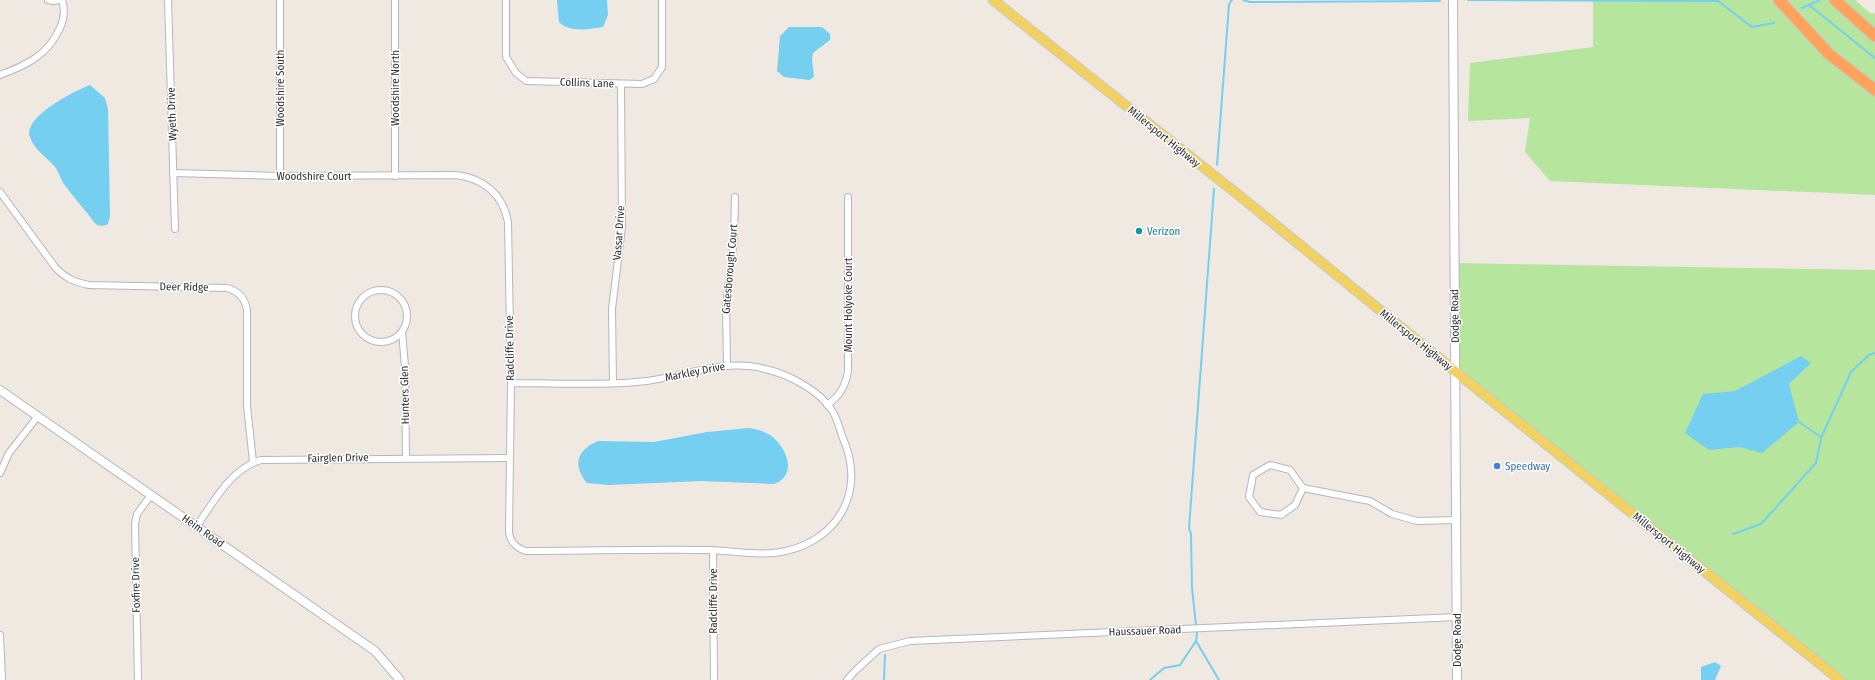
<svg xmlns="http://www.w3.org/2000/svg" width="1875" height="680" viewBox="0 0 1875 680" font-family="'Fira Sans Condensed',sans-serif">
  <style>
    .green { fill: #b6e59e }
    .water { fill: #75cff0 }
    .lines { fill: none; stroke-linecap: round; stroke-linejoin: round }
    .stream { stroke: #75cff0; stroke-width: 2 }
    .street-casing { stroke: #b4b7c1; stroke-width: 8 }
    .secondary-casing { stroke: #b4b7c1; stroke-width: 10 }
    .primary-casing { stroke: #c9c9c9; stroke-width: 11 }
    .highway-casing { stroke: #c9c9c9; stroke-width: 13 }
    .street { stroke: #fff; stroke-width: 6 }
    .secondary { stroke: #fff; stroke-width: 8 }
    .primary { stroke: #f2d163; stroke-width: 9 }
    .highway { stroke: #ffa35c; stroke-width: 11 }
    .culture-dot { fill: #0f9aa8; stroke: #fff; stroke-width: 1.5 }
    .shop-dot { fill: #3f7fe0; stroke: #fff; stroke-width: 1.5 }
    .labels { text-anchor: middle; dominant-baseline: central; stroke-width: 3; stroke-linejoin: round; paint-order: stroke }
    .street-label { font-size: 11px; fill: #2e2e2e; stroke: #fff }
    .culture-label { font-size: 11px; fill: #0d838f; stroke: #fff; text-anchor: start }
    .shop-label { font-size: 11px; fill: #366cbe; stroke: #fff; text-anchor: start }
  </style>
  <rect width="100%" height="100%" fill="#efe9e1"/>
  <g class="green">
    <polygon points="1593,0 1855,0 1871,14 1875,13 1875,195 1550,181 1525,152 1530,118 1468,121 1470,63 1593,47"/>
    <polygon points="1455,263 1875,270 1875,680 1840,680 1456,372"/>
  </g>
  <g class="water">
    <path d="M557,0H607L608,15L603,27C589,29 569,33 559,22Z"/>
    <polygon points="789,27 822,27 830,34 830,40 813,53 812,60 814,77 809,80 784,77 777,71 780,36"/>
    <path d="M90,85L105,98L108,109L110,216L108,224L103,226L97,225L94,222C84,208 71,195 62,181C60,177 58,171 55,167C47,157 34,150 30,137C23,117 74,91 90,85Z"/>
    <polygon points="1801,356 1811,363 1789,384 1799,422 1762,453 1739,447 1709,450 1685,433 1703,394 1735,391"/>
    <path d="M749,428C757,429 763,431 770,435C786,446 799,475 774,484L701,481L609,485L587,483C572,465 577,450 598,441L654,442L707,432Z"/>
    <polygon points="1715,662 1721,666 1715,680 1701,680 1701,667"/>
  </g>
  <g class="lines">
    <g class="stream">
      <polyline points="1243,0 1250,2 1440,1"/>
      <polyline points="1468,0 1718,1 1752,27 1774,23"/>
      <polyline points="1809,5 1875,58"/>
      <polyline points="1802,8 1820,0"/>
      <polyline points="1217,165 1229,4 1232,0"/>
      <polyline points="1799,422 1821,437"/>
      <polyline points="1733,534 1761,524 1816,463 1821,438 1851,372 1869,355 1875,353"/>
      <polyline points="1196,641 1219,680"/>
      <polyline points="884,680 885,655"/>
      <polyline points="1150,680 1164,668 1180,665 1196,641 1197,634 1192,588 1191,534 1189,528 1214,189"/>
    </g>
    <defs>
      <g id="street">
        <polyline points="48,0 54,1 59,0"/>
        <polyline points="168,0 175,229"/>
        <polyline points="280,0 280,176"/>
        <polyline points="395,0 395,176"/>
        <polyline points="506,0 506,57 516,73 526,81 642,84 654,79 662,67 662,0"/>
        <path d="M0,75C27,65 48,55 60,28C64,19 65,9 62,0"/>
        <path d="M173,173L280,176L456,175C483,178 503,194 508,222L511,383L509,533C511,543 516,548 526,551C586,551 645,549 705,550C732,550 760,557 786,551C839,539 865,491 844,441C840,432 838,420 833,412C821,391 788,374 765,369C725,358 686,376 647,381C602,386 556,383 511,383"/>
        <path d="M0,192L55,267C65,278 74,282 89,285L227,288C238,291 245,298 247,310V406L253,462"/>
        <circle cx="381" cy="316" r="26"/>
        <polyline points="402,332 405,366 406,458"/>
        <polyline points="727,365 726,306 734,239 735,197"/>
        <polyline points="613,383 612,309 622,227 621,84"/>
        <path d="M827,405C839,397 846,385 848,371V197"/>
        <polyline points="0,473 9,453 38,416"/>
        <polyline points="1303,488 1295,505 1281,515 1260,512 1249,497 1253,475 1270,465 1290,470 1303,488 1370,501 1392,514 1417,521 1456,520"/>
        <path d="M196,527C214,502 230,469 261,460L510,458"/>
        <polyline points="713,550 714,680"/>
        <polyline points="0,635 2,680"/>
        <polyline points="138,680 135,524 137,514 151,495"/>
        <polyline points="847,680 855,671 879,649 910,641 1457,617"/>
      </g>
      <g id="secondary">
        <polyline points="1453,0 1457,680"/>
        <polyline points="0,390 375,651 400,680"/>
      </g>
      <polyline id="primary" points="993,0 1246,201 1456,372 1840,680"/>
      <g id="highway">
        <polyline points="1779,0 1829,54 1875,90"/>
        <polyline points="1835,0 1875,36"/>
      </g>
    </defs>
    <use href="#street" class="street-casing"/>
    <use href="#secondary" class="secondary-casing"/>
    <use href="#primary" class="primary-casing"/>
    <use href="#highway" class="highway-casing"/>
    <use href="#street" class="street"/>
    <use href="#secondary" class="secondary"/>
    <use href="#primary" class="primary"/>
    <use href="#highway" class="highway"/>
  </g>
  <circle class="culture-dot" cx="1139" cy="231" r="4"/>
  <circle class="shop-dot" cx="1497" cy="466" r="4"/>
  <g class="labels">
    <g class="street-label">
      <text transform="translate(587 83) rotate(2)">Collins Lane</text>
      <text transform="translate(280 88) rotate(-90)">Woodshire South</text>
      <text transform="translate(395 88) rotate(-90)">Woodshire North</text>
      <text transform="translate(172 114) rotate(-92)">Wyeth Drive</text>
      <text transform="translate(1164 137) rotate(39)">Millersport Highway</text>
      <text x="314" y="176">Woodshire Court</text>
      <text transform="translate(619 233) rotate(-86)">Vassar Drive</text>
      <text transform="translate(730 269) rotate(-85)">Gatesborough Court</text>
      <text transform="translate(184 287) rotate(1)">Deer Ridge</text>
      <text transform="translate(848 305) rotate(-90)">Mount Holyoke Court</text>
      <text transform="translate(1455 316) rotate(-91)">Dodge Road</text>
      <text transform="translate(1416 340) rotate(39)">Millersport Highway</text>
      <text transform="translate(510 348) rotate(-91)">Radcliffe Drive</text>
      <text transform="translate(695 372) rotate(-11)">Markley Drive</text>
      <text transform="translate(405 395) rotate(-91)">Hunters Glen</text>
      <text transform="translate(338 458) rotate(-1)">Fairglen Drive</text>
      <text transform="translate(203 531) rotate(35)">Heim Road</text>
      <text transform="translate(1669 543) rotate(39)">Millersport Highway</text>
      <text transform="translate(136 585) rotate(-91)">Foxfire Drive</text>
      <text transform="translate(713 601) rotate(-90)">Radcliffe Drive</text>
      <text transform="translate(1145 631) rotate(-2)">Haussauer Road</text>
      <text transform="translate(1457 640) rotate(-90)">Dodge Road</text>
    </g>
    <g class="culture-label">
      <text x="1147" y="231">Verizon</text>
    </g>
    <g class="shop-label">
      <text x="1505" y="466">Speedway</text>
    </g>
  </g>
</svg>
